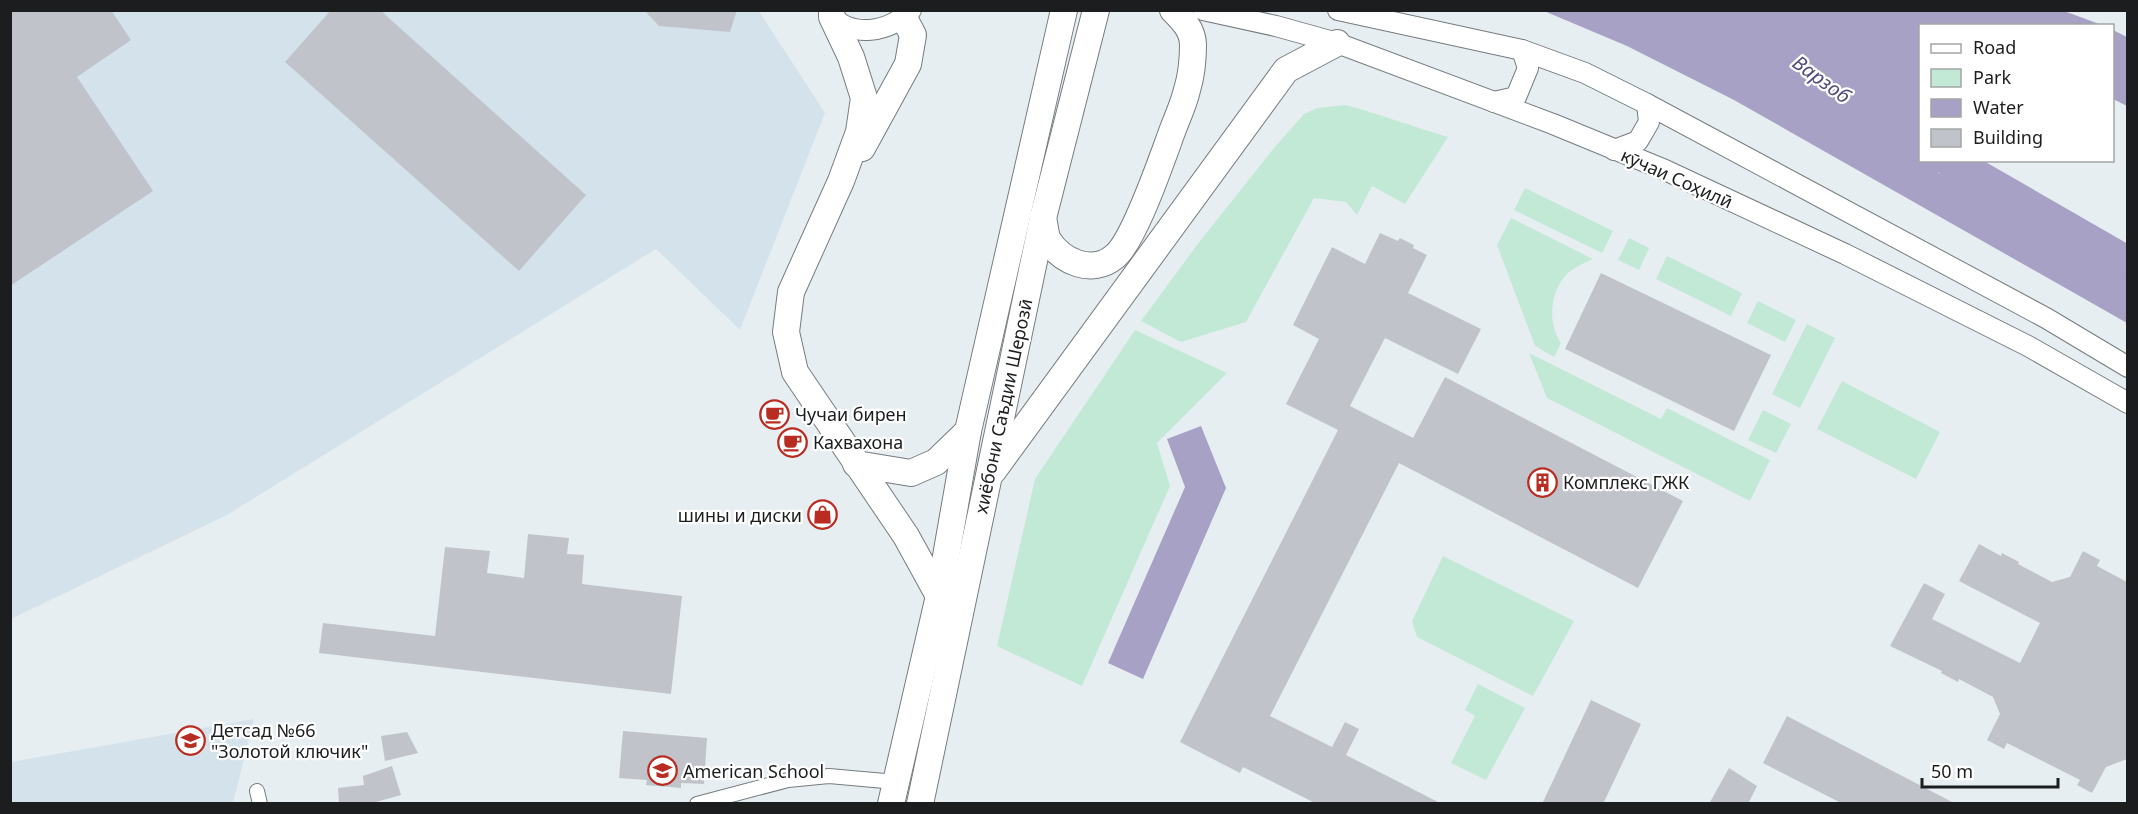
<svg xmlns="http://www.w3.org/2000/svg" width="2138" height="814" viewBox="0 0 2138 814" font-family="'Noto Sans',sans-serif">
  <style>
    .built { fill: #d4e3eb }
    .green { fill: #c2e9d6 }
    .water { fill: #a7a1c5 }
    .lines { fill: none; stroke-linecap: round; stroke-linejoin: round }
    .river { stroke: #a7a1c5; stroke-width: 33 }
    .building { fill: #c0c4ca }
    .street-casing { stroke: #757c7f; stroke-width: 16 }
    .secondary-casing { stroke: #757c7f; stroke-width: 22 }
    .highway-casing { stroke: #757c7f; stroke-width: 28 }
    .street { stroke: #fff; stroke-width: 14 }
    .secondary { stroke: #fff; stroke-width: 20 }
    .highway { stroke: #fff; stroke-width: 26 }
    .labels { text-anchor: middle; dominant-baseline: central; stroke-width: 4.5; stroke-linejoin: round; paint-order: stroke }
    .street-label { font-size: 18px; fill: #1b1d1f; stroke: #fff }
    .poi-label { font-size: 18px; fill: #1b1d1f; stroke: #fff; text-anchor: start }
    .water-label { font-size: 20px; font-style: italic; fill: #554a7c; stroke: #fff }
  </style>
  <rect width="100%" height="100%" fill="#e7eef2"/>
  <g class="built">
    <polygon points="11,11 759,11 825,113 740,330 656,249 227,515 11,619"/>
    <polygon points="254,719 233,803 11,803 11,762"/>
  </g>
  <g class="green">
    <path d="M1346,105C1380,114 1413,127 1448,137L1405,204L1372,186L1357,215L1346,202L1314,198L1246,322L1181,342L1141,321L1200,241L1274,148L1304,114L1317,108Z"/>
    <polygon points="1525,188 1613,231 1602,253 1514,210"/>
    <path d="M1511,218L1593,259C1584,263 1575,267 1568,273C1550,290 1547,323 1561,343L1554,357L1535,346L1497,245Z"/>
    <polygon points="1629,238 1649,248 1639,270 1618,260"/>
    <polygon points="1667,256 1742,293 1731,316 1656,279"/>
    <polygon points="1758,301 1796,320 1785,342 1747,323"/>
    <polygon points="1807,324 1835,338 1800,408 1772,394"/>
    <polygon points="1135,330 1227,373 1157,443 1170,486 1082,686 997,646 1035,479"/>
    <polygon points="1529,353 1661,419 1667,408 1770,460 1750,501 1547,398"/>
    <polygon points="1842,381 1940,432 1916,479 1817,429"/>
    <polygon points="1763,410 1791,424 1776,453 1748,440"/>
    <polygon points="1443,556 1574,621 1533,696 1417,637 1412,621"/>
    <polygon points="1478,684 1525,708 1486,780 1451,763 1475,716 1465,710"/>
  </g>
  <g class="water">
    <polygon points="2064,11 2102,25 1920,26 1920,160 1938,161 1938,173 1980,185 2077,224 2127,252 2127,323 1734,100 1627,46 1544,11"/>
    <polygon points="2113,30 2127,37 2127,106 2113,99"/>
    <polygon points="1201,426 1226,488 1143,679 1108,663 1185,487 1167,439"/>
  </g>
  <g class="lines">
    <polyline class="river" points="1949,160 2128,263"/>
  </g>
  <g class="building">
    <polygon points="10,10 111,10 131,40 77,77 153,191 10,286"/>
    <polygon points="331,10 380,10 586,195 519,271 285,62"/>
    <polygon points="644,10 737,10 730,32 659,26"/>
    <polygon points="1380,233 1398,241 1400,238 1414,245 1413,248 1427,255 1408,293 1481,329 1458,374 1385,338 1350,406 1413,438 1445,377 1683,501 1638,588 1399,463 1270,716 1332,747 1345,722 1359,729 1346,755 1442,804 1317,804 1243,767 1240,773 1180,742 1338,430 1286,404 1319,339 1293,325 1332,247 1365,264"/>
    <polygon points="1601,273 1771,355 1734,431 1565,349"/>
    <polygon points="528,534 569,538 567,554 584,555 582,584 682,596 671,694 319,653 323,623 435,636 445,547 490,551 487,573 524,578"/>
    <polygon points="1979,544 2001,556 2002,553 2019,562 2018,564 2052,582 2070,577 2083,551 2100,560 2097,566 2127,582 2127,759 2106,767 2092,793 2077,785 2080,780 2007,743 2004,749 1987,740 2000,714 1993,697 1959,679 1958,682 1941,673 1942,671 1890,646 1924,583 1945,594 1932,619 2020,663 2040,623 1959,581"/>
    <polygon points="1591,700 1641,724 1603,804 1542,804"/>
    <polygon points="1787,716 1956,804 1843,804 1763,763"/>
    <polygon points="623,731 707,738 704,784 681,783 681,788 646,785 647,780 619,778"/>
    <polygon points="407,732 418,753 385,761 381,736"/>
    <polygon points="392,766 401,795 369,804 339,804 338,788 364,785 363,776"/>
    <polygon points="1729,768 1757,786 1748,804 1709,804"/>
  </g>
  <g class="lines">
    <defs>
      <g id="street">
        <polyline points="257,791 260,804"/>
        <polyline points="697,804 788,780 829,776 896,782"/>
      </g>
      <g id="secondary">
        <polyline points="1203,10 1276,26 1337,43 1553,124 1665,170 1845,254 2028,346 2128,403"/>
        <polyline points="1338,10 1522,50 1585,73 1647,104 2046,318 2128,367"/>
        <path d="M829,13C850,40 891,32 911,10"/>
        <polyline points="1494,102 1516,97 1528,68 1522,50"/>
        <polyline points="1614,150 1638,141 1649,122 1647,104"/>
      </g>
      <g id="highway">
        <polyline points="832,17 851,57 864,98 859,132 841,181 791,292 786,332 795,372 906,536 939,596"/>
        <polyline points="862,148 908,64 913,35 904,18"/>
        <path d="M1043,218C1045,225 1045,234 1048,240C1062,262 1092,275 1114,257C1134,242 1163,156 1173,129C1178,116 1184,103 1187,90C1191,77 1193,59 1193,45C1193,30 1183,20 1173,10"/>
        <polyline points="856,464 911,473 936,462 968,431"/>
        <polyline points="993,471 1286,70 1337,43"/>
        <polyline points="891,804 939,596 968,431 1064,10"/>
        <polyline points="920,804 1043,218 1096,10"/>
      </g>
    </defs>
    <use href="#street" class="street-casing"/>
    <use href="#secondary" class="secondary-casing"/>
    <use href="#highway" class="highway-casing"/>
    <use href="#street" class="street"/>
    <use href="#secondary" class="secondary"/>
    <use href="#highway" class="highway"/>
  </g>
  <defs>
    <symbol id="cafe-ring" viewBox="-11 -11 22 22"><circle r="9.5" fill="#fff" stroke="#b92c21" stroke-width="1.5"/><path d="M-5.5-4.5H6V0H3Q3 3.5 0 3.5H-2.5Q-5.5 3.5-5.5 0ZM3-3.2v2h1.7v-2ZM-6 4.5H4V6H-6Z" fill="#b92c21"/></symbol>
    <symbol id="building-ring" viewBox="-11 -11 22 22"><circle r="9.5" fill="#fff" stroke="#b92c21" stroke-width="1.5"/><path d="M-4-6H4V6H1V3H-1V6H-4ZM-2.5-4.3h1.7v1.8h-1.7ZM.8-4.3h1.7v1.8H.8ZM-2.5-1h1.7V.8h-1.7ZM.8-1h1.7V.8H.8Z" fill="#b92c21"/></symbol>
    <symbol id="shop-ring" viewBox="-11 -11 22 22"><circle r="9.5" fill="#fff" stroke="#b92c21" stroke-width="1.5"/><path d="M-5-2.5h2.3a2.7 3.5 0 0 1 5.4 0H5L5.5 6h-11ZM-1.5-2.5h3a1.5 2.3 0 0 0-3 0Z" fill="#b92c21"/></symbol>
    <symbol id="school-ring" viewBox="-11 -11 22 22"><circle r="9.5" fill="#fff" stroke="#b92c21" stroke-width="1.5"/><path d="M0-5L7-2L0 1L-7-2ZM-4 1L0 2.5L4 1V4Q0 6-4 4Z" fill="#b92c21"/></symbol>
  </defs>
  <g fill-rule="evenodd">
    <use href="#cafe-ring" x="758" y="398" width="33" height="33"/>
    <use href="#cafe-ring" x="776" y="426" width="33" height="33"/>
    <use href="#building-ring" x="1526" y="466" width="33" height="33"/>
    <use href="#shop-ring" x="806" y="498" width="33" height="33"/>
    <use href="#school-ring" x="174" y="724" width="33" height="33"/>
    <use href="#school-ring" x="646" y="754" width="33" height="33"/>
  </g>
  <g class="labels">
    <g class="street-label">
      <text transform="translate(1677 178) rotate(24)">кӯчаи Соҳилӣ</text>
      <text transform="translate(1003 406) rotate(-78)">хиёбони Саъдии Шерозӣ</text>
    </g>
    <g class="poi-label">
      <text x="795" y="414">Чучаи бирен</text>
      <text x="813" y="442">Кахвахона</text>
      <text x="1563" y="482">Комплекс ГЖК</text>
      <text x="802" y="515" text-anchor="end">шины и диски</text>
      <text x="211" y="730">Детсад №66<tspan x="211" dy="21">"Золотой ключик"</tspan></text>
      <text x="683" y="771">American School</text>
    </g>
    <g class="water-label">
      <text transform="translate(1822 79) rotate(36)">Варзоб</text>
    </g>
  </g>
  <rect width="2138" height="814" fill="none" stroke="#1b1d1f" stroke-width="24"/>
  <rect x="1919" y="24" width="195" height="138" fill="#ffffff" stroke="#a4a5a5" stroke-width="1.5"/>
  <rect x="1931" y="44" width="30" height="9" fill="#ffffff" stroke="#a4a5a5" stroke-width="1.5"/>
  <text x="1973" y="54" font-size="18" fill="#1b1d1f">Road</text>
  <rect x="1931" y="69" width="30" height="18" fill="#c2e9d6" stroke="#a4a5a5" stroke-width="1.5"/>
  <text x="1973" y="84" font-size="18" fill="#1b1d1f">Park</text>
  <rect x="1931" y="99" width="30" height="18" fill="#a7a1c5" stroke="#a4a5a5" stroke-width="1.5"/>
  <text x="1973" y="114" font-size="18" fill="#1b1d1f">Water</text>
  <rect x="1931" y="129" width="30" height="18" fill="#c0c4ca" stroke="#a4a5a5" stroke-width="1.5"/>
  <text x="1973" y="144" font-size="18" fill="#1b1d1f">Building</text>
  <path d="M1922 778v9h136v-9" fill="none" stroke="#1b1d1f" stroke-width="3"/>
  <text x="1931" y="778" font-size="18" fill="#1b1d1f" stroke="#ffffff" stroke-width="4.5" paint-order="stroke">50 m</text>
</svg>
